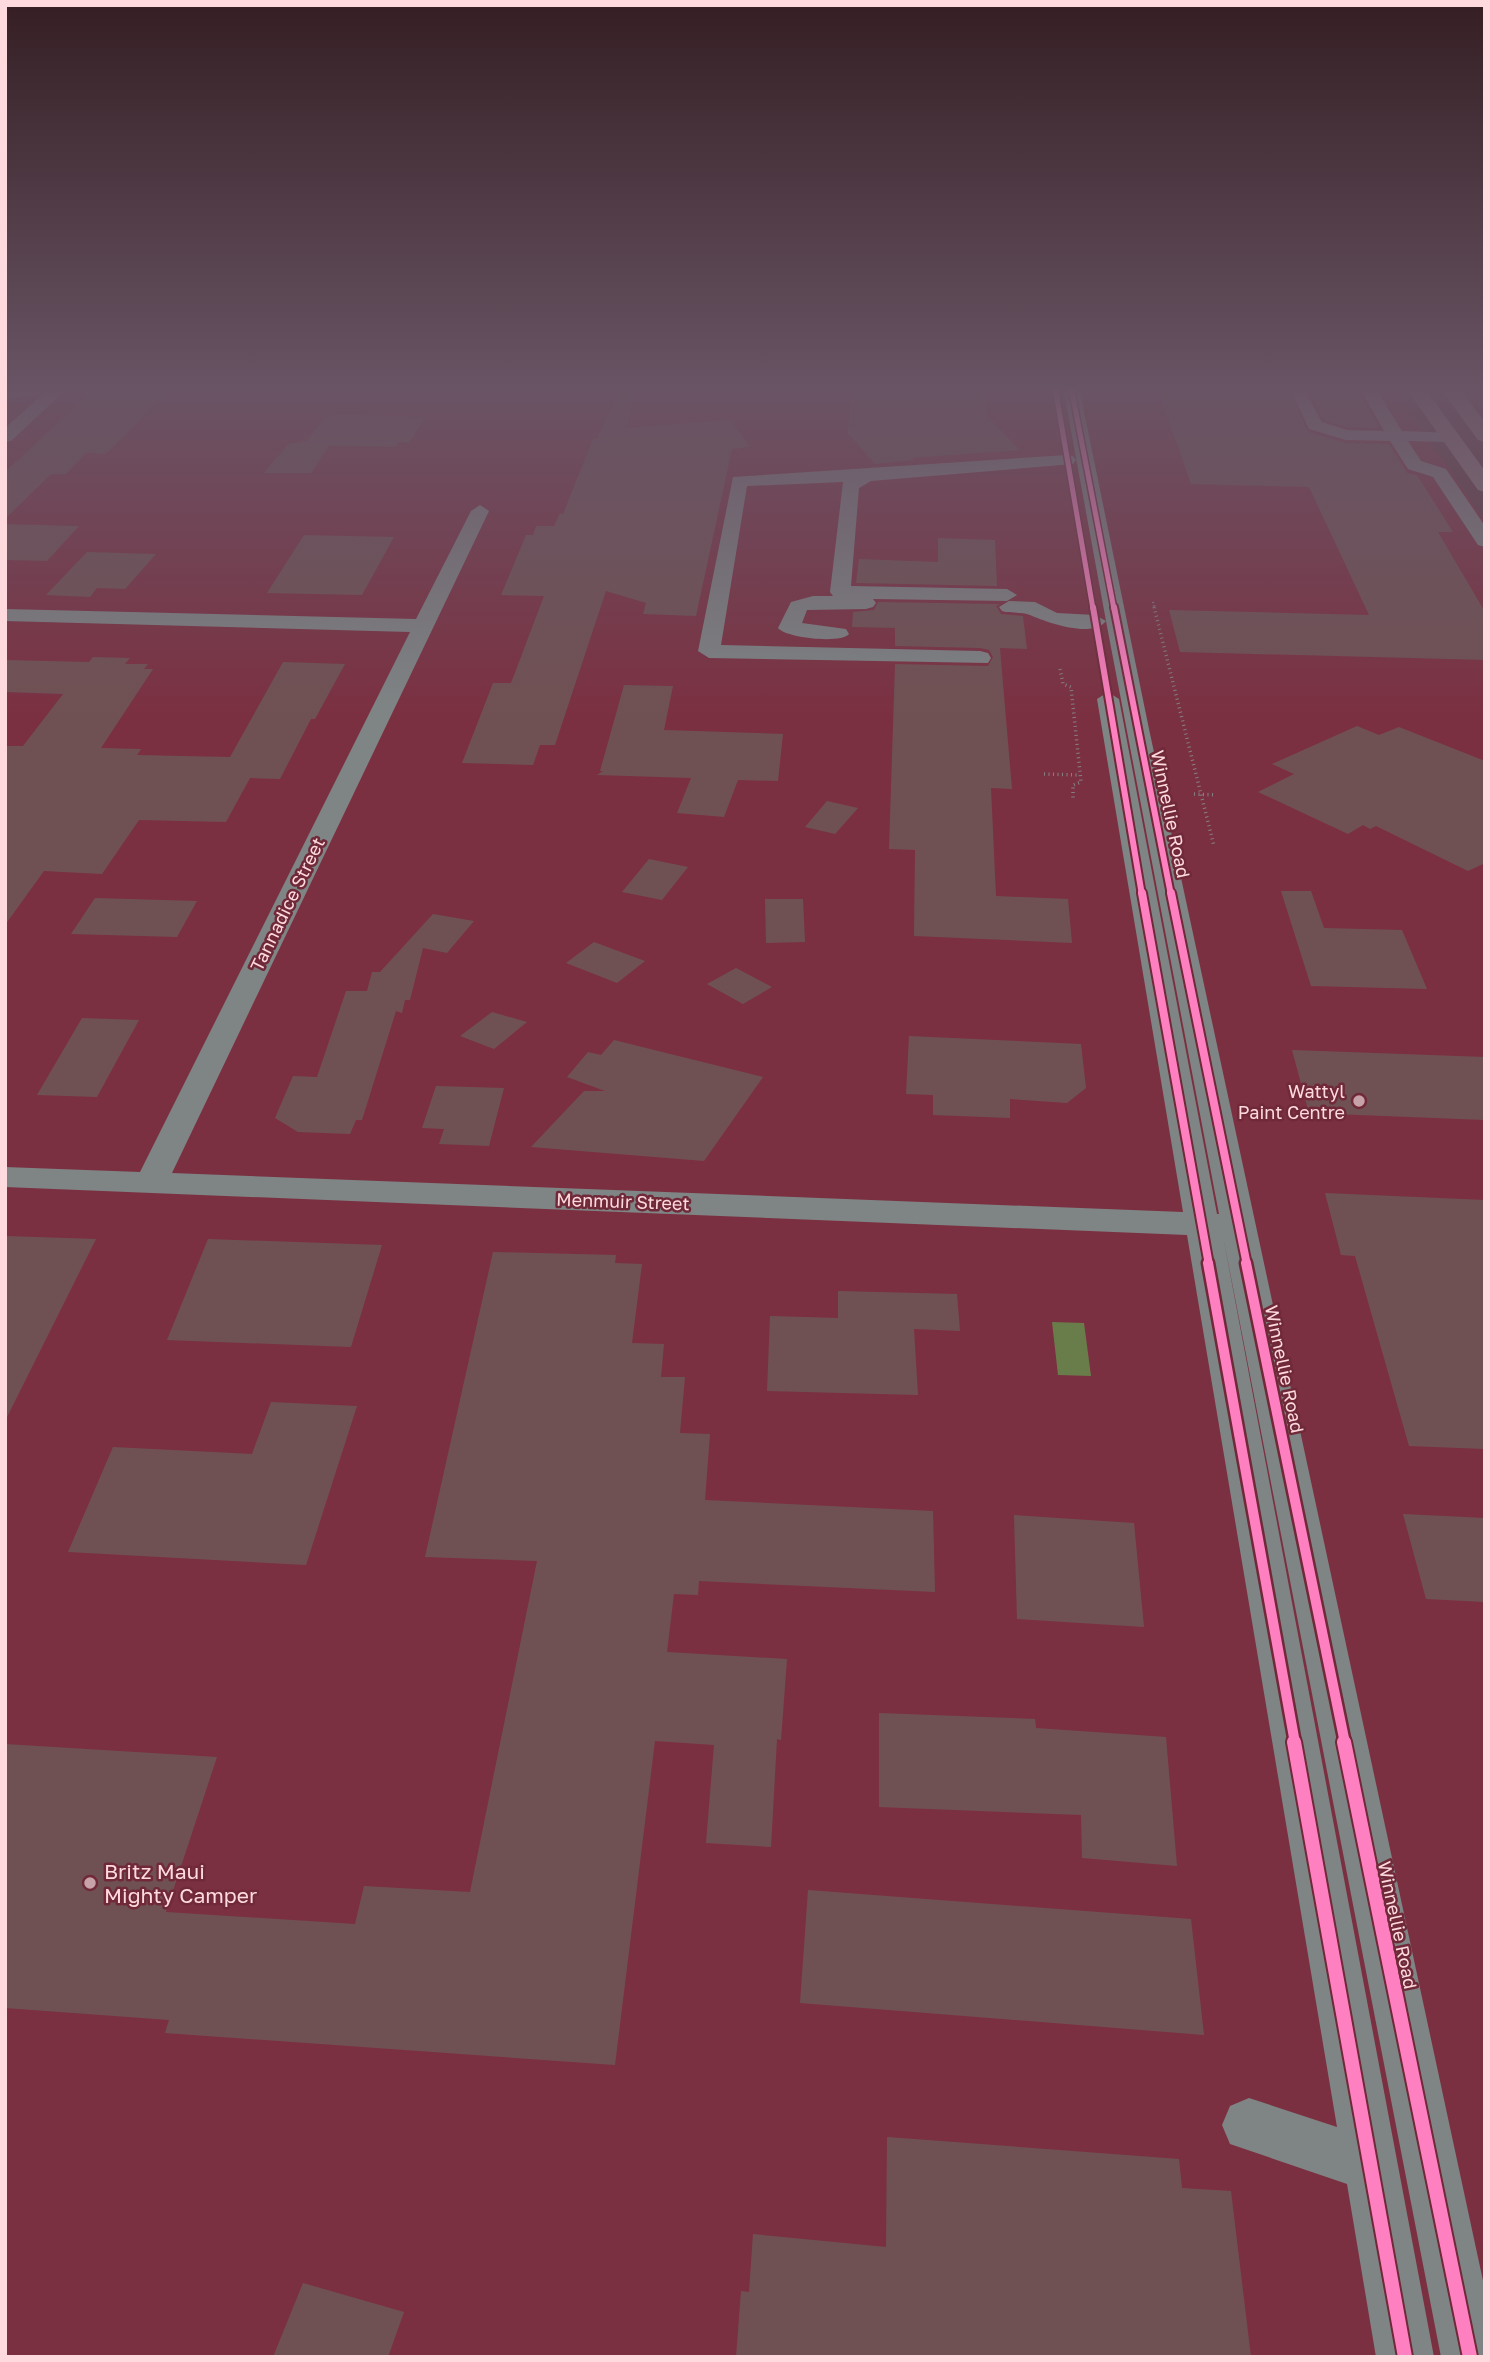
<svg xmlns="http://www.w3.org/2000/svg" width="1490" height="2362" viewBox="0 0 1490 2362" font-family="'Golos Text',sans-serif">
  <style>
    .built { fill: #7b3041 }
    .water { fill: #697d4b }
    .building { fill: #705153 }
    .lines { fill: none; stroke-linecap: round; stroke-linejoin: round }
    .path-far1 { stroke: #868082; stroke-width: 2.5; stroke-dasharray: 1 2.5; stroke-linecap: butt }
    .path { stroke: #868082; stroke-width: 3.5; stroke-dasharray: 1 3.5; stroke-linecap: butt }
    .minor { fill: #7f8585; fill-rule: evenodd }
    .highway { fill: #8d7e82; fill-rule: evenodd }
    .cycleway-far4-casing { stroke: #702939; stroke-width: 8 }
    .cycleway-far3-casing { stroke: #702939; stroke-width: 10 }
    .cycleway-far2-casing { stroke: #702939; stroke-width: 12 }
    .cycleway-far1-casing { stroke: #702939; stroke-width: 15 }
    .cycleway-casing { stroke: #702939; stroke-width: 18 }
    .cycleway-far4 { stroke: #ff80c0; stroke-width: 5 }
    .cycleway-far3 { stroke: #ff80c0; stroke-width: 6 }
    .cycleway-far2 { stroke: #ff80c0; stroke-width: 8 }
    .cycleway-far1 { stroke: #ff80c0; stroke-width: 10 }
    .cycleway { stroke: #ff80c0; stroke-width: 14 }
    .poi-dot { fill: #c7a2a8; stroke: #702939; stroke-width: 2.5 }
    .labels { text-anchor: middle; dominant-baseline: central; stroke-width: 5; stroke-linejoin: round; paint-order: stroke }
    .street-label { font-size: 18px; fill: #fedadf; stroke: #702939 }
    .poi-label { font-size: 18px; fill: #fedadf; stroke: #702939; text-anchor: end }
    .near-poi-label { font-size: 21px; fill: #fedadf; stroke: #702939; text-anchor: start }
  </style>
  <rect width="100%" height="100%" fill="#603942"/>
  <polygon class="built" points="5,387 1392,387 1485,521 1485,2357 5,2357"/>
  <polygon class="water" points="1052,1322 1084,1323 1091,1376 1058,1375"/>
  <g class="building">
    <polygon points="621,387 635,387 627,428 730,420 750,447 732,449 696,616 643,614 646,603 606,591 555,745 540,745 533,765 462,763 493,683 511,683 544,596 501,595 526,535 533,535 536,526 554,526 560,513 563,514 593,439 598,438"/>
    <polygon points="851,387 984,387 987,414 984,414 1020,450 912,458 914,460 875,464 848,433"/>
    <polygon points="1157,387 1287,387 1308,432 1346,443 1389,444 1407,473 1417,475 1453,532 1438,532 1485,612 1485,660 1180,652 1169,610 1369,615 1309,487 1191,484"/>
    <polygon points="1310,387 1356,387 1379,428 1347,427 1324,420 1308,391"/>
    <polygon points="94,390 167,392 106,454 86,453 66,474 51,474 5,519 5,472"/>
    <polygon points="326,416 344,415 425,417 409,443 399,442 396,447 329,446 311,473 264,473 288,444 307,441"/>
    <polygon points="5,524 79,526 47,561 5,560"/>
    <polygon points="304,535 394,537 362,595 267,593"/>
    <polygon points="938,538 995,540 997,586 856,583 859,559 938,562"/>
    <polygon points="87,552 156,554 125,589 97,588 90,597 46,595"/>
    <polygon points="878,602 1000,604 996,606 1001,614 1023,616 1027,649 1000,648 1012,789 991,788 996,896 1068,899 1072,943 914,936 915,850 889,849 895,664 988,666 993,657 989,650 980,648 895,646 895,628 852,627 853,612 874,610"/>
    <polygon points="93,657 130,658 125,664 148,664 144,669 153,669 101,748 141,749 137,755 230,757 283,662 345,664 315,719 311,719 280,779 250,778 226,822 139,820 102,874 44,871 5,925 5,746 23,746 63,694 5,692 5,660 89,662"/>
    <polygon points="624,685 673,686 664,730 783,734 778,781 738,780 724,817 677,813 691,778 597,775 603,771 600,771"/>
    <polygon points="1357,726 1379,735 1399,727 1485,761 1485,863 1468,871 1376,826 1370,829 1363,825 1348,834 1258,792 1294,774 1272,764"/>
    <polygon points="827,801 858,808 835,834 805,827"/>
    <polygon points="649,859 688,867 662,900 622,892"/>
    <polygon points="1281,891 1311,891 1324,928 1402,930 1427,989 1311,986"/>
    <polygon points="95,898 197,901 177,937 71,934"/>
    <polygon points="765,899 803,899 805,942 766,943"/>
    <polygon points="433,914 474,921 447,953 423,948 410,1000 405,1000 402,1013 396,1011 362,1120 356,1120 350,1134 298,1132 275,1118 293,1076 317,1077 346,991 367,991 372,972 380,972"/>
    <polygon points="594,942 645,961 617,983 566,963"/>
    <polygon points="736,968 772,987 743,1004 707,984"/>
    <polygon points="492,1012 527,1022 494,1049 460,1036"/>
    <polygon points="82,1018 139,1020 97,1097 37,1095"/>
    <polygon points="909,1036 1081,1044 1086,1088 1067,1103 1010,1099 1010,1118 933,1115 933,1095 906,1094"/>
    <polygon points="614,1040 763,1077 704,1161 531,1147 584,1091 605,1091 567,1077 588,1052 601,1055"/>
    <polygon points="1292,1050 1485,1057 1485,1120 1309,1113"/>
    <polygon points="436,1086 504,1088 489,1146 439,1144 444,1129 422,1128"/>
    <polygon points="1325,1193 1485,1200 1485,1449 1409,1446 1355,1256 1341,1255"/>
    <polygon points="5,1236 96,1239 5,1421"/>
    <polygon points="208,1239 382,1245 351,1347 167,1340"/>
    <polygon points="493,1252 616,1255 615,1263 642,1264 632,1343 664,1344 661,1377 685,1377 680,1433 710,1434 705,1500 933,1511 935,1592 699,1581 698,1595 674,1594 667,1652 787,1659 781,1740 777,1739 771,1847 706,1843 714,1745 655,1741 615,2065 165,2033 169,2020 5,2008 5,1744 217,1757 166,1912 355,1924 364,1886 470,1892 537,1561 425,1557"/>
    <polygon points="838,1291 957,1294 960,1331 914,1329 918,1395 767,1391 770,1316 838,1318"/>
    <polygon points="271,1402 357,1406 306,1565 68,1552 113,1447 252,1454"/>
    <polygon points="1403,1514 1485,1518 1485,1602 1426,1599"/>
    <polygon points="1014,1515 1134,1523 1144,1627 1017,1619"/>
    <polygon points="879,1713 1035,1719 1036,1728 1166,1737 1177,1866 1082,1858 1081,1815 879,1807"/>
    <polygon points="808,1890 1191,1919 1204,2035 800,2003"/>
    <polygon points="887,2137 1179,2159 1182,2188 1231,2191 1251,2357 736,2357 741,2291 749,2292 753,2234 886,2247"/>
    <polygon points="303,2283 404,2312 388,2357 273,2357"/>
  </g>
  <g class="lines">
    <polyline class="path-far1" points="1153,602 1155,609"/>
    <g class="path">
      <polyline points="1154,607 1214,846"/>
      <polyline points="1060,669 1063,684 1071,687 1081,782 1073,785 1073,799"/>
      <polyline points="1044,774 1080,775"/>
      <polyline points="1194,794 1216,795"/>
    </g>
    <g class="minor">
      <polygon points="18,387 69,387 11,441 5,442 5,428 44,393 5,399 5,389"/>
      <path d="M1063,387H1079L1149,729L1485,2290V2357H1441L1223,1236L1434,2357H1376L1347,2184L1230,2144L1222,2125L1230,2106L1249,2098L1337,2127L1187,1235L5,1187V1167L140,1172L410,632L5,621V609L416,619L471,511L480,505L489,511L172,1173L1183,1212L1097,699L1108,692L1119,699L1217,1214H1219L1106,621C1092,639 1046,622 1030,615C1022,611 1010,614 1002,611L999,607L1009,601L1035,602L1057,613L1095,615L1106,621Z"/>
      <polygon points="1289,387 1308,387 1305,391 1322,422 1347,430 1384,431 1359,387 1375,387 1402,431 1456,433 1459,437 1450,442 1408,441 1421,461 1446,469 1485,526 1485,547 1478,545 1433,477 1408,469 1390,441 1346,440 1309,429"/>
      <path d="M1067,455L1073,456L1076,460L1073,464L871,481L859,488L851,586L1007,589L1017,595L1007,601L873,599L876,603L873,607L866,609L807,610L802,623L846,629L849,634C841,644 786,638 778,628L791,602L813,596H833L830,592L843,482L747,486L721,645L980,651L988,653L991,658L988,663L709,658L698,651L733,477Z"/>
    </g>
    <g class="highway">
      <polygon points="1405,387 1424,387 1485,471 1485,492 1478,490"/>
      <polygon points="1439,387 1458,387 1485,422 1485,442 1478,440"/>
    </g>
    <defs>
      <g id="cycleway-far4">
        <polyline points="1055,387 1093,609"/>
        <polyline points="1071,387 1114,609"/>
      </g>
      <g id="cycleway-far3">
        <polyline points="1093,607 1142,895"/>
        <polyline points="1114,607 1171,895"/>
      </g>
      <g id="cycleway-far2">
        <polyline points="1142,893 1209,1265"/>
        <polyline points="1171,893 1247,1265"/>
      </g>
      <g id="cycleway-far1">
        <polyline points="1208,1263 1295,1743"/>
        <polyline points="1246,1263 1345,1743"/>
      </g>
      <g id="cycleway">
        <polyline points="1294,1742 1405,2357"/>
        <polyline points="1344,1742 1470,2357"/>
      </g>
    </defs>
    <use href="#cycleway-far4" class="cycleway-far4-casing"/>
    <use href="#cycleway-far3" class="cycleway-far3-casing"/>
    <use href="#cycleway-far2" class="cycleway-far2-casing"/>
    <use href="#cycleway-far1" class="cycleway-far1-casing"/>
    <use href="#cycleway" class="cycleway-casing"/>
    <use href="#cycleway-far4" class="cycleway-far4"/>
    <use href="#cycleway-far3" class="cycleway-far3"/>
    <use href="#cycleway-far2" class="cycleway-far2"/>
    <use href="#cycleway-far1" class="cycleway-far1"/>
    <use href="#cycleway" class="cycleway"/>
  </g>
  <linearGradient id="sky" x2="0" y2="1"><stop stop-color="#351f24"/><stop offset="0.54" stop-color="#695465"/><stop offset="1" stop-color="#695465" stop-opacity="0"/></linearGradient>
  <rect width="1490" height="718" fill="url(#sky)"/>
  <g class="poi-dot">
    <circle cx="1359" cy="1101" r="7"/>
    <circle cx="90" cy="1883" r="7"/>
  </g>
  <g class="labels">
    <g class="street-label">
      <text transform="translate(1171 814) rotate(78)">Winnellie Road</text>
      <text transform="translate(287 904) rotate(-64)">Tannadice Street</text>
      <text transform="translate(623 1201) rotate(2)">Menmuir Street</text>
      <text transform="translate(1285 1369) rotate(78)">Winnellie Road</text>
      <text transform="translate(1398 1925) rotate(78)">Winnellie Road</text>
    </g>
    <g class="poi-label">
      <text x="1345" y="1091">Wattyl<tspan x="1345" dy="21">Paint Centre</tspan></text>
    </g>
    <g class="near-poi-label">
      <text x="104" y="1871">Britz Maui<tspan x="104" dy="24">Mighty Camper</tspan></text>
    </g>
  </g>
  <rect width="1490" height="2362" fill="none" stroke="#fedadf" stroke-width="14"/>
</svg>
